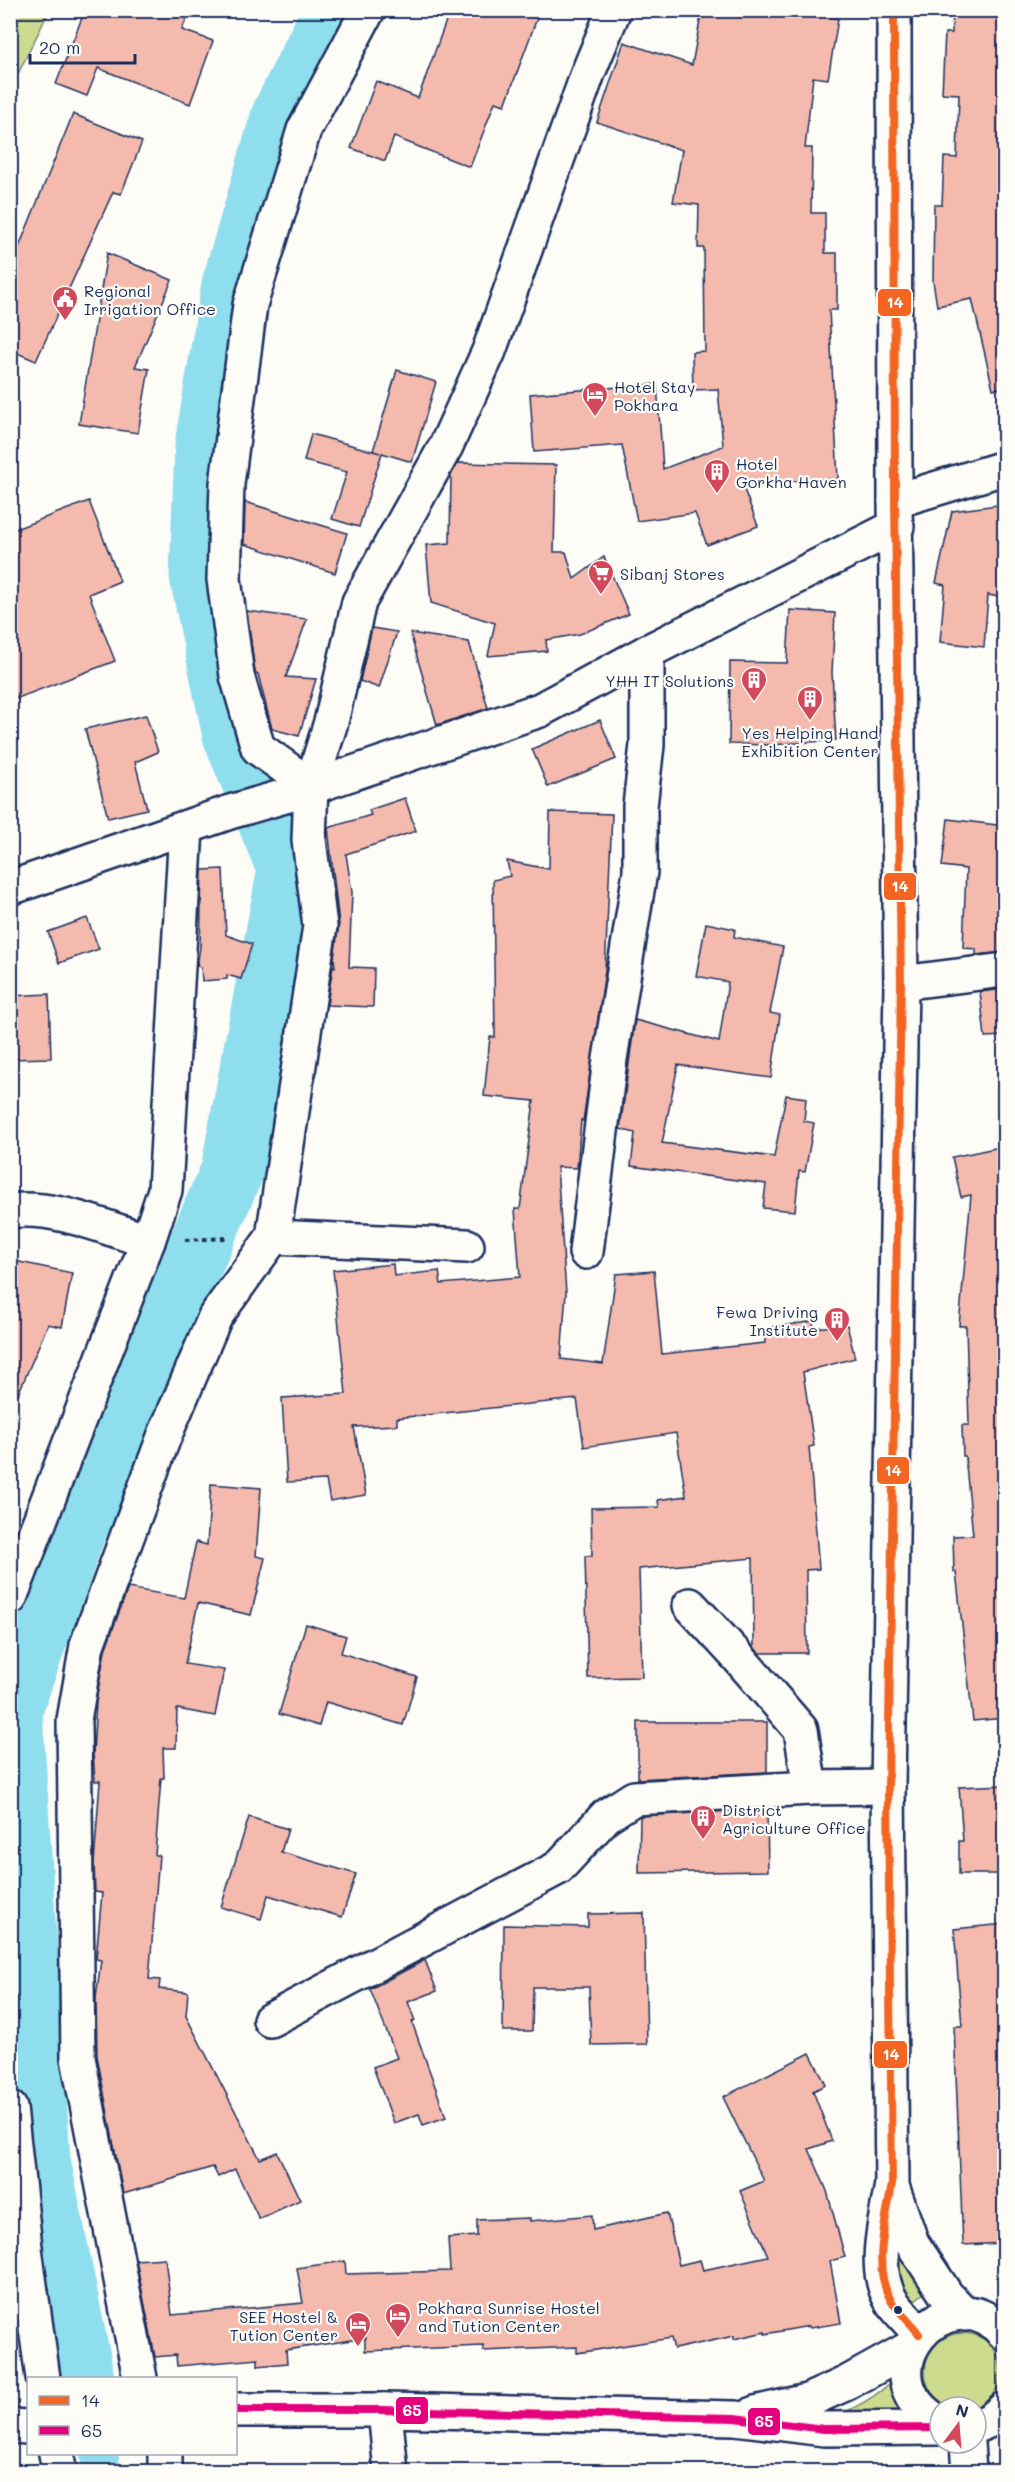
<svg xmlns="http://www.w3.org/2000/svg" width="1015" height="2482" viewBox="0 0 1015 2482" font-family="Mali,sans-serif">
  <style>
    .green { fill: #cddb8e; stroke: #748576; stroke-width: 1.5 }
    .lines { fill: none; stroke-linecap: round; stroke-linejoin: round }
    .canal { stroke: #8fdeee; stroke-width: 38 }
    .river { stroke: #8fdeee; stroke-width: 63 }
    .building { fill: #f4baad; stroke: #1b2f5e; stroke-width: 1.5 }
    .minor-casing { stroke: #1b2f5e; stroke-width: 38 }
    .major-casing { stroke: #1b2f5e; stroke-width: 38 }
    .highway-casing { stroke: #1b2f5e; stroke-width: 38 }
    .path { stroke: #1b2f5e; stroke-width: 4; stroke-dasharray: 4.5 4.5; stroke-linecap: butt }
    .minor { stroke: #fdfcf7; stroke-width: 33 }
    .major { stroke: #fdfcf7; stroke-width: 33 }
    .highway { stroke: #fdfcf7; stroke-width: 33 }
    .bus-1-casing { stroke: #fdfcf7; stroke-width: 12 }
    .bus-2-casing { stroke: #fdfcf7; stroke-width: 12 }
    .bus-1 { stroke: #f26522; stroke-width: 8 }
    .bus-2 { stroke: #e5007d; stroke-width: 8 }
    .bus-dot { fill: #1b2f5e; stroke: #fdfcf7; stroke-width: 2 }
    .labels { text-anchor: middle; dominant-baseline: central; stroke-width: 4.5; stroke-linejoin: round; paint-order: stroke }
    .poi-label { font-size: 16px; fill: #1b2f5e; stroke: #fdfcf7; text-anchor: start }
    .line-badge { stroke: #fdfcf7; stroke-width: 2 }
    .badge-label { font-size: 16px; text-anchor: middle; font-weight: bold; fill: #fff }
  </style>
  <rect width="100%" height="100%" fill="#fdfcf7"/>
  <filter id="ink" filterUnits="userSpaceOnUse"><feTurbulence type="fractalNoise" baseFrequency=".0167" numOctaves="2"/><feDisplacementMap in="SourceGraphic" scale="12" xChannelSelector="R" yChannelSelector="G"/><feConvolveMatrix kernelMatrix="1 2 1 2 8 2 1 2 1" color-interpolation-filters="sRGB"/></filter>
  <g filter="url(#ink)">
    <g class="green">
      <polygon points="11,10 49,11 11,88 10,11"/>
      <path d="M900,2248L927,2291L908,2305C900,2285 896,2270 900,2248Z"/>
      <circle cx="963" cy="2371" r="38"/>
      <path d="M896,2377L919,2418L827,2419C854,2409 876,2398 896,2377Z"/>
    </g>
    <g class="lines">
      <polyline class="canal" points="99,2455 102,2472"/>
      <polyline class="river" points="83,2378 39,2161 11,1709 72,1537 232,1171 289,870 234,735 201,576 206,446 233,285 283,115 335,10"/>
    </g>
    <g class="building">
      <polygon points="85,10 190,10 182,30 213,41 190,104 98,68 87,96 56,84"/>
      <polygon points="450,10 540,10 505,105 495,102 470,167 394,137 385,161 351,148 376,81 418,98"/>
      <polygon points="702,10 831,10 830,17 838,19 828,79 813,77 805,148 812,148 811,213 825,213 825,253 837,253 837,310 829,310 838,479 742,484 758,526 707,545 695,513 637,521 622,445 534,452 530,394 657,384 663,469 723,446 718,389 693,390 692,352 705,351 704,248 698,248 699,205 673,202 682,150 597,122 624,42 692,65"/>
      <polygon points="953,10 1005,10 1005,388 993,389 972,299 937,306 933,281 934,205 942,205 944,157 957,158 959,94 942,93 945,33 952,33"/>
      <polygon points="73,114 142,142 121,194 113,192 36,361 10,350 10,269"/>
      <polygon points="107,253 172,280 135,367 149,369 138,433 79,424"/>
      <polygon points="397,370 436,382 412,462 382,453 359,527 332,519 347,472 304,461 311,434 380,453 373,451"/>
      <polygon points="458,463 556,465 554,552 566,552 574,579 604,557 629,614 580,634 546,640 547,651 488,656 495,623 431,603 426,545 450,543 451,475"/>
      <polygon points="89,501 120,581 89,594 115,661 10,701 10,531"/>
      <polygon points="245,502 347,533 335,573 244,544"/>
      <polygon points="1005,504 1005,598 988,595 984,647 940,642 945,585 936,583 952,511"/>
      <polygon points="790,610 835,613 832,673 836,740 771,745 729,744 730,662 787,663"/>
      <polygon points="247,611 307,619 286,677 316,679 299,736 272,729 258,674 255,672"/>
      <polygon points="372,628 397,632 379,688 360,681"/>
      <polygon points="410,633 469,642 488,708 437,725"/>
      <polygon points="146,715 158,752 135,762 147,809 108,818 85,729"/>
      <polygon points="600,720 616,759 548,787 532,749"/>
      <polygon points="405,798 416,831 346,854 352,892 349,967 374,968 373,1007 327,1005 333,966 335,967 334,958 339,924 328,828 371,815 369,810"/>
      <polygon points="550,812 612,814 605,971 583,1121 581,1120 577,1168 557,1167 566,1293 561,1359 603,1364 616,1274 654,1271 662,1354 765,1343 764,1329 813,1321 814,1328 847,1325 855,1358 803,1372 814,1446 809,1447 819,1569 806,1570 807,1653 759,1653 754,1647 753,1558 639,1569 642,1677 588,1678 585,1556 592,1556 591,1508 659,1507 658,1500 686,1496 676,1433 584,1447 577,1399 397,1418 397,1425 354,1427 366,1495 330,1501 326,1480 287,1482 282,1398 346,1394 333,1270 393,1264 394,1276 439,1271 441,1284 520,1277 515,1209 520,1209 534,1101 484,1096 490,1037 495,1037 493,880 510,876 507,861 549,869"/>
      <polygon points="948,819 1005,826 1005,952 976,955 976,949 963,948 966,869 942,866"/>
      <polygon points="223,869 226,935 252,944 241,979 227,975 227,979 202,981 201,967 197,966 200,947 202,870"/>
      <polygon points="87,918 99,949 59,963 48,932"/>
      <polygon points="706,923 735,929 734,937 783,947 770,1013 780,1015 771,1078 678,1065 662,1143 774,1157 786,1095 806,1098 804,1121 814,1123 805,1172 799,1171 795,1211 763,1208 766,1184 631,1166 635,1133 620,1129 635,1020 719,1042 728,982 696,976"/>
      <polygon points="1005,989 1005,1036 985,1037 980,992"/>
      <polygon points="49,994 51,1058 10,1059 10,996"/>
      <polygon points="1005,1146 1005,1718 973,1721 956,1572 954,1572 953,1536 973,1535 965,1456 963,1456 962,1425 969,1425 966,1326 959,1326 971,1195 961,1197 952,1157"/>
      <polygon points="10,1260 72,1273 62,1327 48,1324 11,1411"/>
      <polygon points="211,1484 261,1488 256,1556 265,1558 251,1615 198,1603 185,1664 224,1670 215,1716 177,1709 176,1748 163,1748 164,1778 161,1778 155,1855 159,1855 149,1979 160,1980 159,1989 188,1992 186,2016 260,2159 277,2152 300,2200 259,2219 235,2169 218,2177 213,2167 123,2194 97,2056 96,1998 101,1960 96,1959 102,1893 95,1892 94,1863 100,1781 95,1781 93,1754 96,1702 105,1650 128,1588 184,1598 196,1542 207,1545"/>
      <polygon points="306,1624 346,1636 341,1653 417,1677 403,1725 326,1702 319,1726 279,1714"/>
      <polygon points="638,1722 767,1722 767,1772 638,1779"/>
      <polygon points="1005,1785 1005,1874 959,1874 959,1841 963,1841 959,1787"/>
      <polygon points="767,1809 768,1871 639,1873 640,1816"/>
      <polygon points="249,1817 288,1829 281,1852 356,1874 342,1917 268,1895 261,1919 221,1907"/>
      <polygon points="644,1913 647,2044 591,2045 589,1987 533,1987 532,2031 503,2031 504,1925 588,1927 588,1914"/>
      <polygon points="1005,1924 1005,2243 963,2245 954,2026 962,2026 954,1929"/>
      <polygon points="425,1960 437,1991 408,2002 415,2021 412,2022 446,2117 423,2125 419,2114 394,2123 373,2067 397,2058 370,1989"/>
      <polygon points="810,2053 826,2085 813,2091 832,2141 809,2149 827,2191 845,2257 830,2261 841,2323 810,2328 809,2326 765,2334 765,2332 734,2339 734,2336 674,2349 671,2338 577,2353 577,2347 483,2351 483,2346 365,2351 365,2338 286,2350 287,2363 258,2366 258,2359 177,2366 176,2355 155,2357 136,2260 165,2258 172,2315 303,2303 297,2268 345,2261 346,2274 450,2271 448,2238 477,2236 477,2220 530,2218 530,2221 592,2215 593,2230 667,2213 679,2265 700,2260 703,2270 768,2256 740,2191 764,2181 723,2097"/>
    </g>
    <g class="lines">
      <defs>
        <g id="minor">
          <polyline points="311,786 258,748 237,676 224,579 227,484 250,305 304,130 368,10"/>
          <polyline points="10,888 230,812 285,796 540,710 647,652 897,526"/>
          <polyline points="901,983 1004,970"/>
          <path d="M10,1211C56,1205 105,1228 148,1241"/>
          <polyline points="273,1237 467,1246"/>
          <polyline points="586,1252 610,1059 640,872 640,806 647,745 647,652"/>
          <polyline points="10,1598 148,1241 165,1190 186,829"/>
          <polyline points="690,1605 738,1657 801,1730 810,1788"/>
          <polyline points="270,2020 558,1868 606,1816 634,1798 810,1788 888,1787"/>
          <polyline points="10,2108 26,2256 43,2378"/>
          <polyline points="140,2378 78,2058 74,1720 87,1645 164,1437 215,1317 273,1237 320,926 309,840 311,786 331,722 359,602 446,446 489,351 588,73 614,10"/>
          <polyline points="385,2410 391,2472"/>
          <polyline points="967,2443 969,2472"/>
          <polyline points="56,2454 60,2472"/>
          <polyline points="165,2472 165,2454"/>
        </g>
        <g id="major">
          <path d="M894,10L895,501L901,983L888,1787L892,2184C886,2221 871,2269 892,2302C900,2313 911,2323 919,2334"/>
          <polyline points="895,501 1004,468"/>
          <polyline points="893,2189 912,2243 947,2296 965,2314"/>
        </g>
        <g id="highway">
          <polyline points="236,2410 385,2410 735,2418 824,2429 940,2428"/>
          <polyline points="755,2413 807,2401 847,2383 910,2348"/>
          <path d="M940,2423C855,2375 948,2269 1004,2333"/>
          <polyline points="10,2426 28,2427"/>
          <polyline points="976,2426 991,2420 1004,2409"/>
        </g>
      </defs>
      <use href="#minor" class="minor-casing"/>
      <use href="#major" class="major-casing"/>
      <use href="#highway" class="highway-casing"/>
      <polyline class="path" points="185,1240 228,1238"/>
      <use href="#minor" class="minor"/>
      <use href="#major" class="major"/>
      <use href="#highway" class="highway"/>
      <defs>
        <path id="bus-1" d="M894,10L895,501L901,983L888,1787L892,2184C886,2221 871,2269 892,2302C900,2313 911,2323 919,2334"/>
        <polyline id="bus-2" points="236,2410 385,2410 735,2418 824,2429 940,2428"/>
      </defs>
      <use href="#bus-1" class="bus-1-casing"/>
      <use href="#bus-2" class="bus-2-casing"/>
      <use href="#bus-1" class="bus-1"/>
      <use href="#bus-2" class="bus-2"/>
    </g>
  </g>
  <defs>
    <symbol id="civic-pin" viewBox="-11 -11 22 30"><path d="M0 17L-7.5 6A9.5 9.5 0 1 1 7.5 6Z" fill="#d1495b" stroke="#fdfcf7"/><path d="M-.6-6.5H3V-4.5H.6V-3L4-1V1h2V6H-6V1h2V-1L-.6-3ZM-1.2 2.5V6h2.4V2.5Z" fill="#fff"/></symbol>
    <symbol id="hotel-pin" viewBox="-11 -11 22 30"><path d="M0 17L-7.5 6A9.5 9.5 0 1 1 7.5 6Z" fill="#d1495b" stroke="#fdfcf7"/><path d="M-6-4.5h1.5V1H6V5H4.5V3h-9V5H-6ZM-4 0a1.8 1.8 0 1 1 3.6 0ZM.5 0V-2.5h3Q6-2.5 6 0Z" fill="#fff"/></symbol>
    <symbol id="building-pin" viewBox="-11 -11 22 30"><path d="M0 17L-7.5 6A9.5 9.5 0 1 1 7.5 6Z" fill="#d1495b" stroke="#fdfcf7"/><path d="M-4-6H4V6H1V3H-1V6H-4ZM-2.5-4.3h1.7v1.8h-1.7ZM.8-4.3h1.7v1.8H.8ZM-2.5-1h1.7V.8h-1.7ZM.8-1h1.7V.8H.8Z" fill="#fff"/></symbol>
    <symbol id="supermarket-pin" viewBox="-11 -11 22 30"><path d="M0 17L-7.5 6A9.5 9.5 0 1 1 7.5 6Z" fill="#d1495b" stroke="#fdfcf7"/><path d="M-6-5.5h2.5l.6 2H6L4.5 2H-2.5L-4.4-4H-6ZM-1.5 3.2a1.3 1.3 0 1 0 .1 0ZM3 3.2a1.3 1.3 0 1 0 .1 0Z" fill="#fff"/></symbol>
  </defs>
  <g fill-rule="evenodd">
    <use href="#civic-pin" x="50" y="284" width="30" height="40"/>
    <use href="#hotel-pin" x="580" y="380" width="30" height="40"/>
    <use href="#building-pin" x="702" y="457" width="30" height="40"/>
    <use href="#supermarket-pin" x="586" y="558" width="30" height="40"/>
    <use href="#building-pin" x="739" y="665" width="30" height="40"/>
    <use href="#building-pin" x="795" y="684" width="30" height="40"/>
    <use href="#building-pin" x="822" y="1305" width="30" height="40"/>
    <use href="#building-pin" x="688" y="1803" width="30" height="40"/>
    <use href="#hotel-pin" x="383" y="2301" width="30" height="40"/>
    <use href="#hotel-pin" x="343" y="2310" width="30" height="40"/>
  </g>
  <circle class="bus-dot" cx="898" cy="2310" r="5"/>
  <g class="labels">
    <g class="poi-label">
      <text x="84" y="290">Regional<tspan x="84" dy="18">Irrigation Office</tspan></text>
      <text x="614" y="386">Hotel Stay<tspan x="614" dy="18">Pokhara</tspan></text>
      <text x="736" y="463">Hotel<tspan x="736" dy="18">Gorkha Haven</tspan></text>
      <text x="620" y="573">Sibanj Stores</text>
      <text x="734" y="680" text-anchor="end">YHH IT Solutions</text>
      <text x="810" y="732" text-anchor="middle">Yes Helping Hand<tspan x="810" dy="18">Exhibition Center</tspan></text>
      <text x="818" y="1311" text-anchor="end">Fewa Driving<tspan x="818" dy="18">Institute</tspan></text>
      <text x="722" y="1809">District<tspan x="722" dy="18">Agriculture Office</tspan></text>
      <text x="418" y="2307">Pokhara Sunrise Hostel<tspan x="418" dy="18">and Tution Center</tspan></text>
      <text x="338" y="2316" text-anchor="end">SEE Hostel &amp;<tspan x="338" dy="18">Tution Center</tspan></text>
    </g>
  </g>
  <g class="line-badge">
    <rect x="877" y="288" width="35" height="29" rx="6" fill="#f26522"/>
    <rect x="883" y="872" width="34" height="29" rx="6" fill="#f26522"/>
    <rect x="876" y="1456" width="34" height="29" rx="6" fill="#f26522"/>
    <rect x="873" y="2040" width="35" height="29" rx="6" fill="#f26522"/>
    <rect x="395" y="2396" width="34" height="29" rx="6" fill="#e5007d"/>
    <rect x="747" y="2407" width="34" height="29" rx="6" fill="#e5007d"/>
  </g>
  <g class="badge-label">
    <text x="895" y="308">14</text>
    <text x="900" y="892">14</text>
    <text x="893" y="1476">14</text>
    <text x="891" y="2060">14</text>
    <text x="412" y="2416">65</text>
    <text x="764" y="2427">65</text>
  </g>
  <rect width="1015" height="2482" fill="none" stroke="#fdfcf7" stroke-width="36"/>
  <rect x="18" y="18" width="979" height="2446" fill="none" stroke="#1b2f5e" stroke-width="2" filter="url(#ink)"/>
  <rect x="27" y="2377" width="210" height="78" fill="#fdfcf7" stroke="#a3aaba" stroke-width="1.5"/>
  <rect x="39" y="2396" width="30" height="9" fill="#f26522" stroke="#a3aaba" stroke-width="1.5"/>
  <text x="81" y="2407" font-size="18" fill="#1b2f5e">14</text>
  <rect x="39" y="2426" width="30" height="9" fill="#e5007d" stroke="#a3aaba" stroke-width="1.5"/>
  <text x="81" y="2437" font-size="18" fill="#1b2f5e">65</text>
  <g transform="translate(958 2425) rotate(16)"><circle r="28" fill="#fdfcf7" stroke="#a3aaba" stroke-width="1.5"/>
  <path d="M0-4.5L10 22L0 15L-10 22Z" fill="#d1495b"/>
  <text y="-9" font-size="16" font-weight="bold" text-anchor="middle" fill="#1b2f5e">N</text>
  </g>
  <path d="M30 54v9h105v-9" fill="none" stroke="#1b2f5e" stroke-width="3"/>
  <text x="39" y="54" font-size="18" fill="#1b2f5e" stroke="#fdfcf7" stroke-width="4.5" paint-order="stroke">20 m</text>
</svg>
